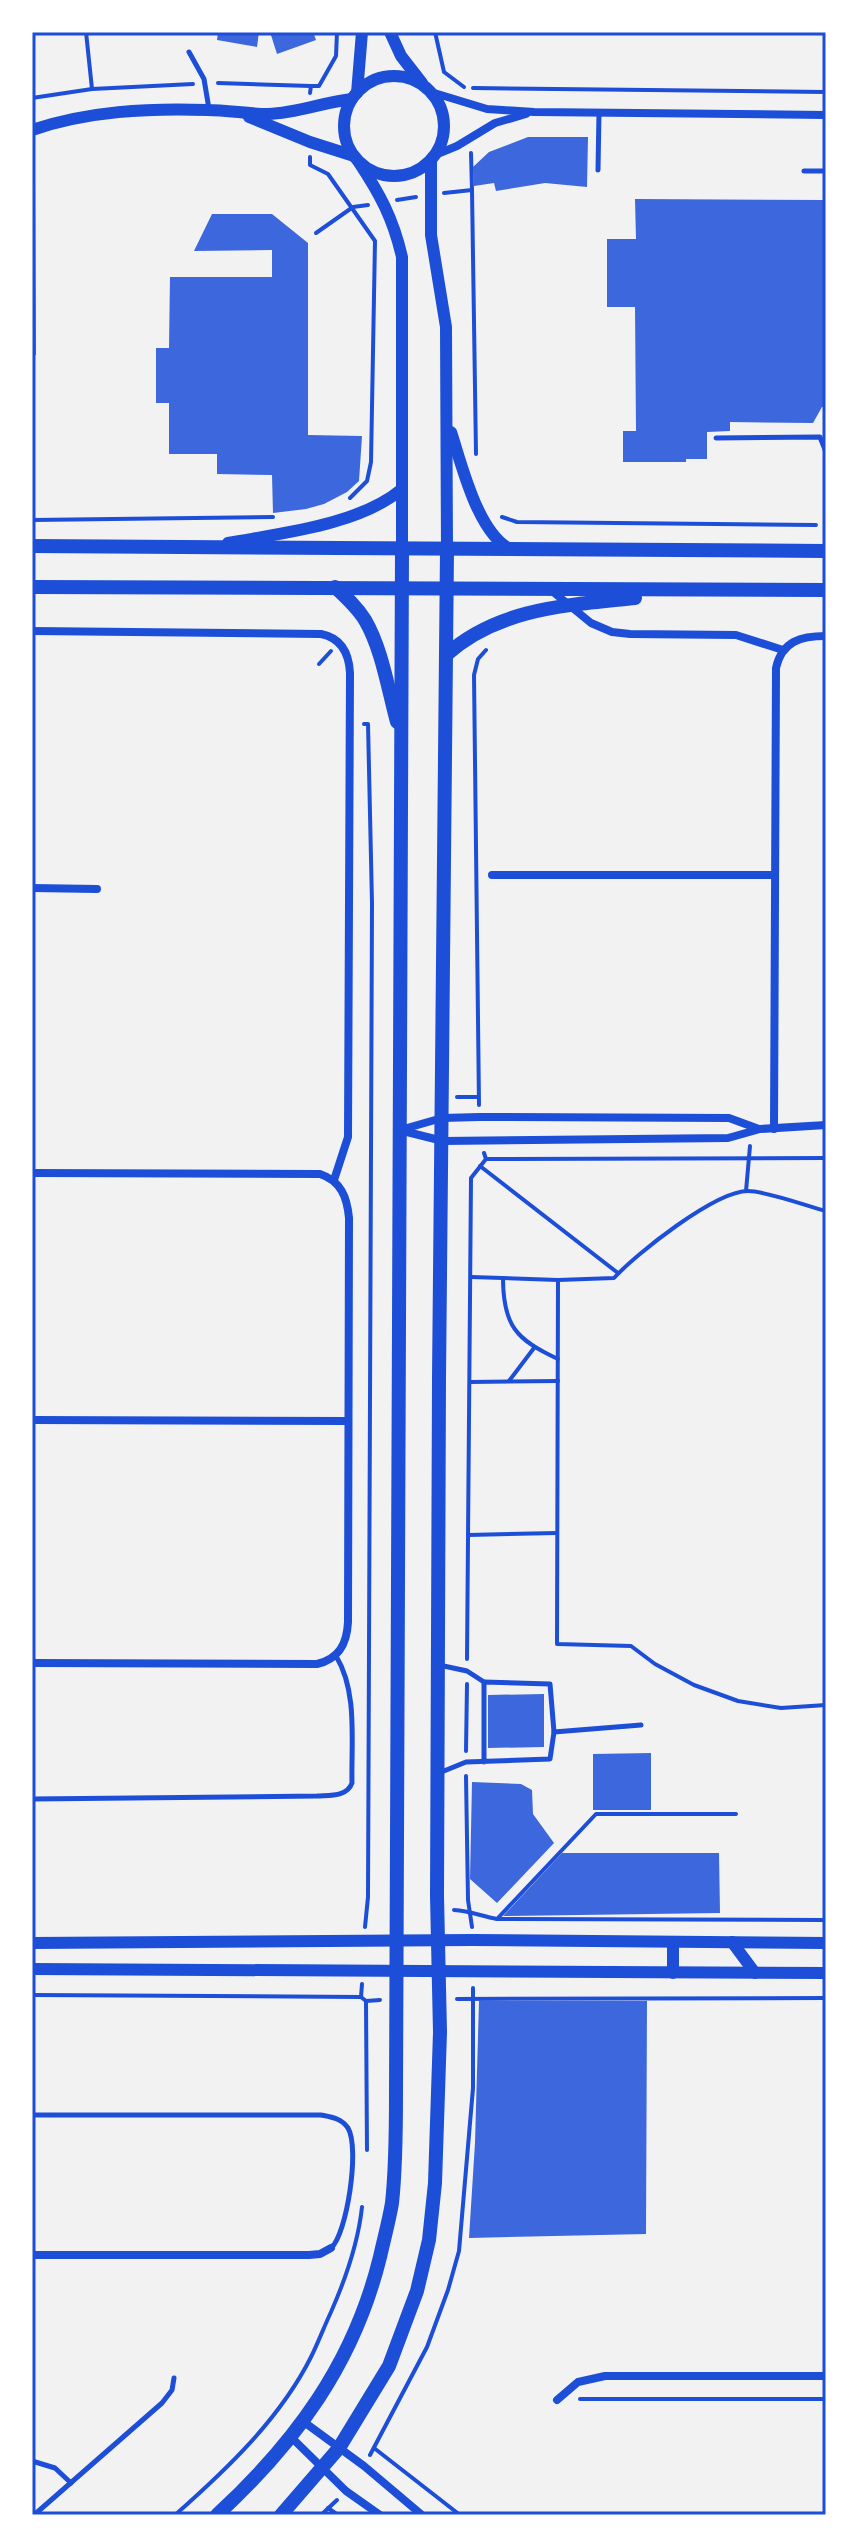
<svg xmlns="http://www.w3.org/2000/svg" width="858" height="2547" viewBox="0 0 858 2547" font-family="'Nunito Sans',sans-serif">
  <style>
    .building { fill: #3d67dc }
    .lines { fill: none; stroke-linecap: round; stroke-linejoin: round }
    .path { stroke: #1d4ed8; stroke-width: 4 }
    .service { stroke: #1d4ed8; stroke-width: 5 }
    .minor { stroke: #1d4ed8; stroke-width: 8 }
    .tertiary { stroke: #1d4ed8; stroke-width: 12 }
    .secondary { stroke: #1d4ed8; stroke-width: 14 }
    .neatline { fill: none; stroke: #1d4ed8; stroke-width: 3 }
  </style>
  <rect width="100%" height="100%" fill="#f2f2f2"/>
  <g class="building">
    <polygon points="218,32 259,32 257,47 217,40"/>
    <polygon points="270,32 313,32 316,40 277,54"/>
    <polygon points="528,137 588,137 587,187 545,183 496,191 494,183 474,186 473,167 489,152"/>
    <polygon points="35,180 36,355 32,355 32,181"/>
    <polygon points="635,199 826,200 826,407 822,407 813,423 730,422 730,431 707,432 707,459 686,459 686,462 623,462 623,431 636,431 635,307 607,307 607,239 636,239"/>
    <polygon points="212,214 272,214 308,243 308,435 362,436 359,481 347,492 324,504 306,509 273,513 272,475 217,474 217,454 169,454 169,403 156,403 156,348 169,348 170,277 272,277 272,250 194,251"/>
    <polygon points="544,1694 544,1747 488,1748 488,1695"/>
    <polygon points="651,1753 651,1810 593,1810 593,1754"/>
    <polygon points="472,1782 521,1784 532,1790 533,1814 554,1843 497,1903 470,1879"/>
    <polygon points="562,1853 719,1853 720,1913 503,1916"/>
    <polygon points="479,2001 647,2001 646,2234 469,2238 475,2143"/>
  </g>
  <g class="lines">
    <g class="path">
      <polyline points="86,32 92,89"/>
      <polyline points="435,32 444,72 464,87"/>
      <polyline points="218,83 311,86"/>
      <polyline points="473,88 826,92"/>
      <polyline points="310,93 311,86 319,86 336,56 337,32"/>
      <polyline points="32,98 92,89 193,84"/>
      <polyline points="471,153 472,190"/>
      <polyline points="310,157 310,165 328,174 375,241 371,462 367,481 350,498"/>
      <polyline points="444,193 472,190 476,454"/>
      <polyline points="397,200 416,197"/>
      <polyline points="316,233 353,207 368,205"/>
      <polyline points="502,517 517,522 816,525"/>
      <polyline points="32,520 273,517"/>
      <polyline points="319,664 331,651"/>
      <polyline points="364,724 368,724 372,903 368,1897 365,1927"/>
      <polyline points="457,1097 478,1097"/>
      <polyline points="479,1105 474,675 478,659 486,650"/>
      <polyline points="486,1159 826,1158"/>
      <polyline points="480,1166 618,1273"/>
      <polyline points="746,1191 750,1146"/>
      <path d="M826,1211C807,1206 766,1191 748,1191C715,1191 636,1254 614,1278L558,1280L557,1644L631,1646L655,1664L694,1685L738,1701L781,1708L826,1705"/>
      <polyline points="471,1277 558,1280"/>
      <path d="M503,1278C503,1325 516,1340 558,1359"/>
      <polyline points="509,1381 534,1348"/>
      <polyline points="470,1382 558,1381"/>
      <polyline points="468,1535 557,1533"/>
      <polyline points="467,1659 471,1178 486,1159 484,1153"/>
      <polyline points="466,1751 467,1684"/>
      <polyline points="466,1776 468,1900 472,1927"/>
      <path d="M454,1910C470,1911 481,1916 497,1919L826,1920"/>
      <polyline points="497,1919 596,1814 736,1814"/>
      <polyline points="32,1995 361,1997 366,2001 380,2000"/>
      <polyline points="361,1997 362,1984"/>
      <polyline points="457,1999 826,1998"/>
      <polyline points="366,2001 367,2150"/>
      <polyline points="580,2399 826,2399"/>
      <polyline points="374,2448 460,2515"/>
      <polyline points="370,2455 427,2347 448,2290 459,2251 473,2088 473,1988"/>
      <polyline points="328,2508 338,2515"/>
      <path d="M175,2515C226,2470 280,2419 311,2357C318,2343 324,2327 331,2312C346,2278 358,2244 362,2207"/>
      <polyline points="321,2515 337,2500"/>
    </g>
    <g class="service">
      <polyline points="189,52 204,79 209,109"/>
      <polyline points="598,170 599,113"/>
      <polyline points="804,171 826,171"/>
      <polyline points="716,438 820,437 826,452"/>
      <polyline points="826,532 826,535"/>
      <polyline points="439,1665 467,1671 484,1682"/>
      <polyline points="554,1732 641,1725"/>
      <polyline points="439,1773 466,1762 550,1759 554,1732 550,1684 484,1682 484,1762"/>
      <path d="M32,1799L317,1796C330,1795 347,1797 352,1783C351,1742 358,1692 336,1656"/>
      <path d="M32,2115H321C331,2117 341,2118 348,2128C360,2148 347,2234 331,2248"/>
      <polyline points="32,2461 55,2468 71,2483"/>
      <polyline points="34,2515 162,2403 172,2390 174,2378"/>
    </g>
    <g class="minor">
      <polyline points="431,92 487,109 534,112 826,115"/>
      <polyline points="435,155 457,146 495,123 526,114"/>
      <polyline points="552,591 591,623 612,632 630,634 736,635 783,650"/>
      <path d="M32,631L321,634C341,638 349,653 350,673L348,1137L334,1180"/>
      <polyline points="492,875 775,875"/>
      <polyline points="32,888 97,889"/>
      <path d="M774,1129L776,668C782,641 801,636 826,636"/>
      <polyline points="399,1130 443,1141 728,1138 760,1129 826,1125"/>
      <polyline points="400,1130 442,1118 479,1117 729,1118 759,1129"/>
      <path d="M32,1173L320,1174C341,1181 347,1197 349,1218L348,1622C347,1644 339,1659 317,1664L32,1663"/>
      <polyline points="32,1420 348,1421"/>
      <polyline points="32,2255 309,2255 320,2254 331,2248"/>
      <polyline points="557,2400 578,2382 605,2376 826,2376"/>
      <polyline points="304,2422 364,2466 422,2515"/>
      <polyline points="292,2438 346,2491 380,2515"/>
    </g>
    <g class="tertiary">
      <polyline points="390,32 401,56 422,83"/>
      <circle cx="394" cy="126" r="50"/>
      <polyline points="357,93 362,32"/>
      <polyline points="249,117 310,142 354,156"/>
      <path d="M32,130C88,111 148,108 207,110C228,110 248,114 268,114C297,113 324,102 352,99"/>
      <polyline points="431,160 431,235 446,327 447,550"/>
      <path d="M358,161C380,194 393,218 402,257V550"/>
      <path d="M451,432C462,465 478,535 512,550"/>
      <path d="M228,543C282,533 359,525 402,489"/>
      <polyline points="732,1942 755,1973"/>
      <polyline points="32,1943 472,1940 826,1943"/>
      <polyline points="673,1943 673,1973"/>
      <polyline points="32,1969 826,1973"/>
    </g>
    <g class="secondary">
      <polyline points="32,546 826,551"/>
      <polyline points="32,587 826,590"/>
      <path d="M335,587C346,597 357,607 365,620C382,649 388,689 397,722"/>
      <path d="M446,655C498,608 568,605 635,598"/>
      <path d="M217,2515C296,2442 354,2363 380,2257C384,2239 389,2221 392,2203C396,2167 396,2130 396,2094L402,550"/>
      <polyline points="281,2515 339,2448 389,2366 417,2291 429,2240 435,2183 440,2032 437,1896 439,1378 447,550"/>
    </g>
  </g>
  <rect width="858" height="2547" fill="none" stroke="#ffffff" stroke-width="68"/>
  <rect x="34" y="34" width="790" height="2479" class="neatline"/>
</svg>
